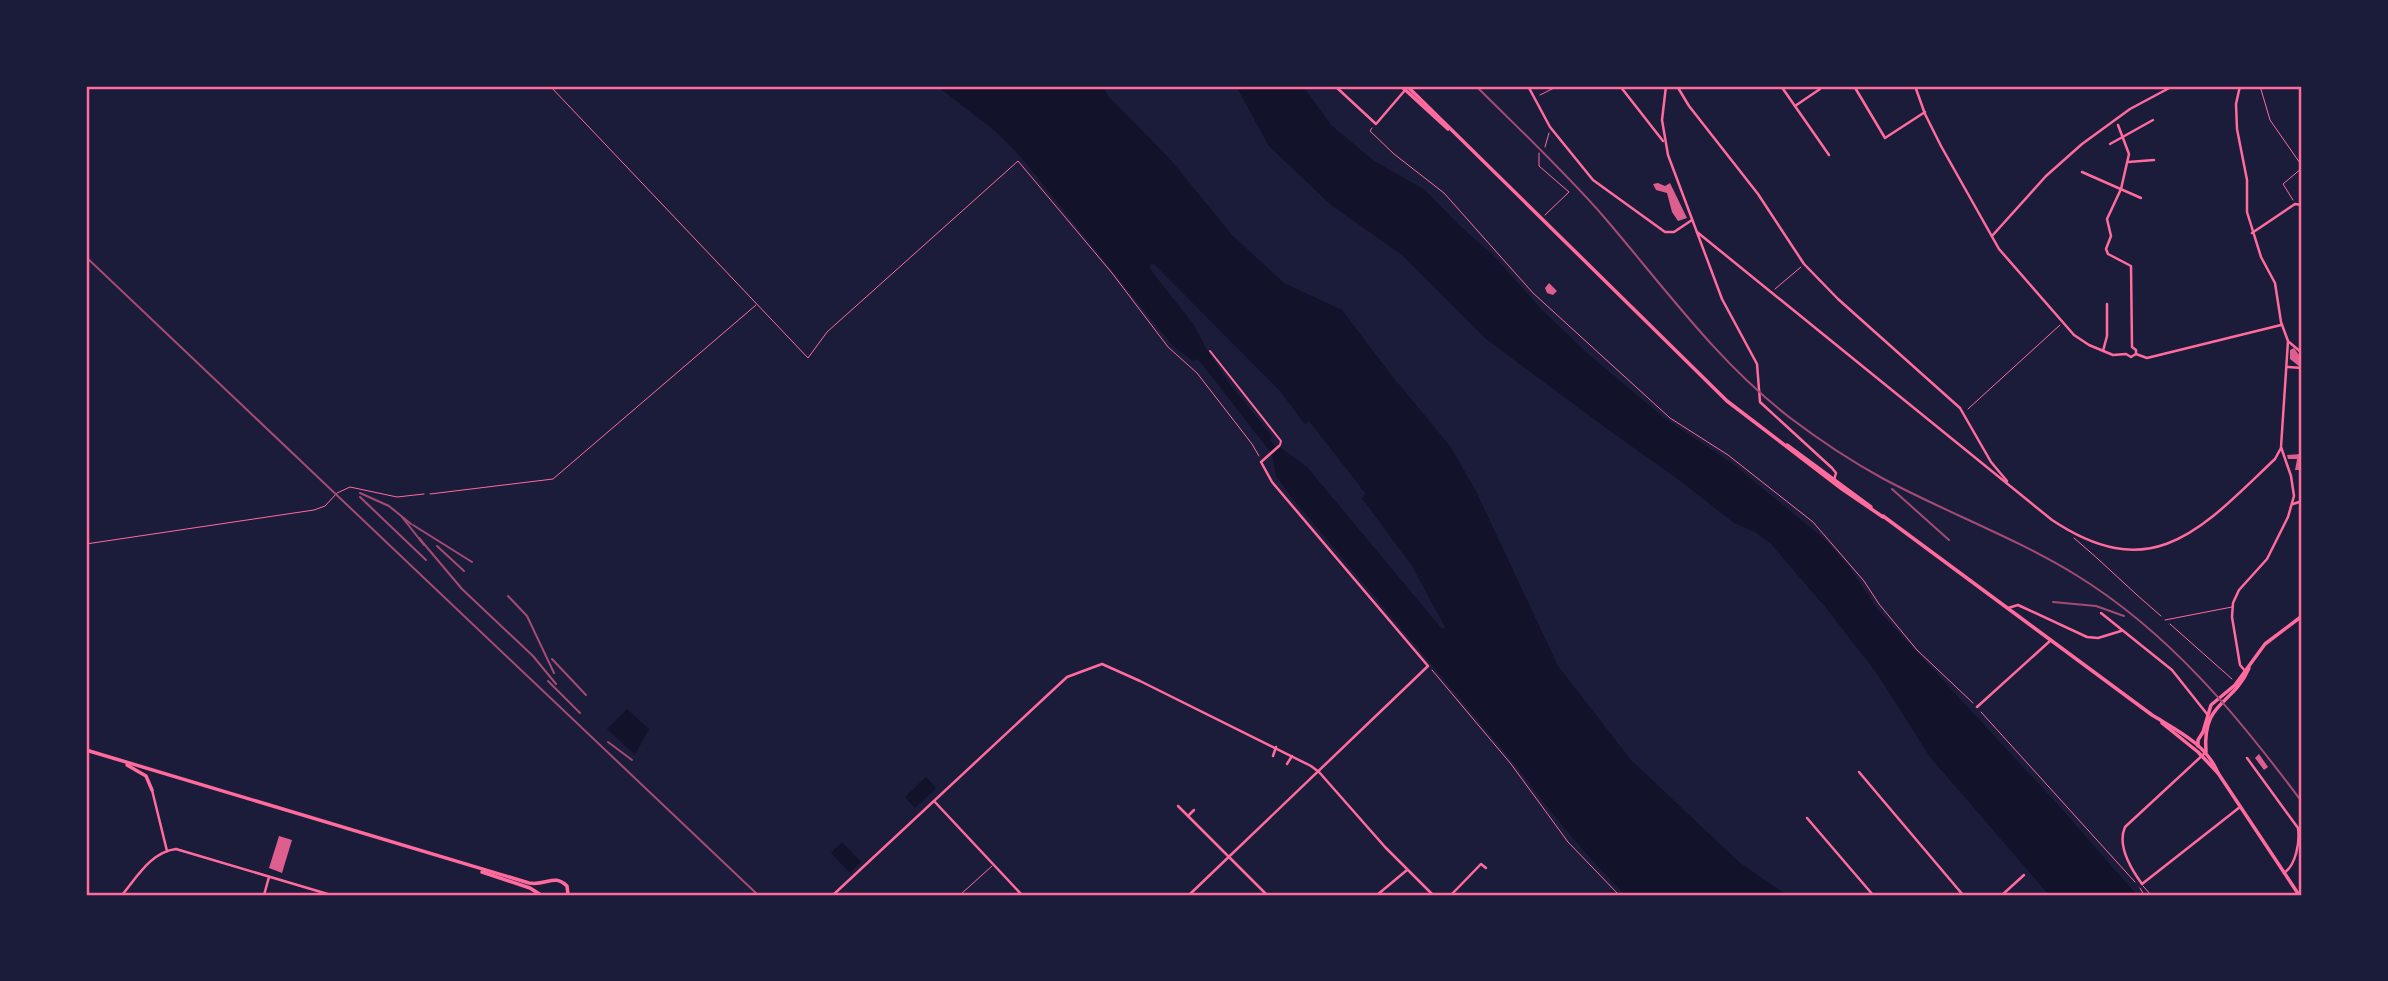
<svg xmlns="http://www.w3.org/2000/svg" width="2388" height="981" viewBox="0 0 2388 981" font-family="Cabin,sans-serif">
  <style>
    .water { fill: #12122b; fill-rule: evenodd }
    .building { fill: #dd5f8e }
    .lines { fill: none; stroke-linecap: round; stroke-linejoin: round }
    .path { stroke: #ff6b9d; stroke-width: 1 }
    .service { stroke: #ff6b9d; stroke-width: 1 }
    .pedestrian { stroke: #ff6b9d; stroke-width: 2 }
    .minor { stroke: #ff6b9d; stroke-width: 2.5 }
    .primary { stroke: #ff6b9d; stroke-width: 3.5 }
    .rail { stroke: #a44b75; stroke-width: 2 }
    .neatline { fill: none; stroke: #ff6b9d; stroke-width: 2.5 }
  </style>
  <rect width="100%" height="100%" fill="#1b1b3a"/>
  <g class="water">
    <path d="M937,86H1104L1107,95L1170,159L1231,234L1284,283L1342,310L1392,376L1450,446L1476,491L1558,666L1631,760L1740,863L1787,895H1625C1586,855 1551,814 1518,768L1289,494L1276,476L1272,454L1198,359L1193,361L1172,345L1021,157L995,131ZM1154,264L1280,391L1305,424L1309,421L1366,494L1362,498L1412,566L1445,627L1442,629L1307,467L1281,448L1278,449L1270,440L1272,436L1229,383L1207,350L1194,325L1150,269V265Z"/>
    <polygon points="1236,86 1303,86 1331,125 1374,161 1425,190 1460,226 1494,256 1541,309 1588,354 1663,417 1733,464 1823,538 1847,564 1878,610 2058,805 2137,895 2049,895 1930,757 1878,675 1827,609 1770,543 1755,532 1734,523 1682,482 1610,431 1486,339 1402,255 1331,205 1269,146"/>
    <polygon points="627,709 649,729 635,755 607,729"/>
    <polygon points="926,777 936,788 915,808 905,797"/>
    <polygon points="842,842 861,862 850,873 831,853"/>
  </g>
  <g class="building">
    <polygon points="1658,183 1665,186 1670,183 1687,218 1678,221 1672,212 1667,193 1656,190 1653,184"/>
    <polygon points="1549,283 1557,291 1553,295 1547,293 1545,288"/>
    <polygon points="2294,348 2302,359 2300,367 2290,359 2290,350"/>
    <polygon points="2301,454 2301,470 2295,470 2297,459 2288,459 2287,455"/>
    <polygon points="2259,754 2268,767 2264,770 2255,758"/>
    <polygon points="279,836 292,840 282,873 269,868"/>
  </g>
  <g class="lines">
    <g class="path">
      <polyline points="550,86 808,358 827,332 1018,161 1112,273 1168,347 1197,373 1252,444 1259,456"/>
      <polyline points="2260,86 2270,120 2302,166"/>
      <polyline points="2300,86 2302,88"/>
      <polyline points="1540,95 1558,86"/>
      <polyline points="1372,128 1370,131 1394,154 1444,193 1533,293 1670,418 1728,455 1813,522 1864,581 1879,604 1917,650 1973,703"/>
      <polyline points="1545,147 1549,133"/>
      <polyline points="1539,153 1539,166 1569,192 1545,215"/>
      <polyline points="2293,200 2283,184 2302,168"/>
      <polyline points="1775,289 1801,267"/>
      <polyline points="1968,409 2060,325"/>
      <polyline points="430,494 553,479 756,305"/>
      <path d="M2074,538C2104,563 2131,591 2161,616"/>
      <polyline points="2170,624 2232,679"/>
      <polyline points="1432,670 1511,764 1568,842 1619,895"/>
      <polyline points="1981,712 2135,882"/>
      <polyline points="2140,888 2144,895"/>
    </g>
    <g class="service">
      <polyline points="86,544 314,510 325,506 337,493 350,487 397,497 424,494"/>
      <polyline points="2165,620 2232,607"/>
      <polyline points="2143,886 2151,895"/>
      <polyline points="960,895 992,866"/>
    </g>
    <polyline class="pedestrian" points="1210,351 1281,441 1280,445"/>
    <g class="minor">
      <polyline points="1335,86 1376,124 1406,89"/>
      <polyline points="1528,86 1550,127 1593,180 1665,232 1674,232 1692,220"/>
      <polyline points="1620,86 1663,141"/>
      <polyline points="1666,86 1662,120 1668,155 1722,299 1757,364 1760,402 1832,468 1836,473 1834,480"/>
      <polyline points="1677,86 1689,106 1758,194 1804,264 1838,299 1960,408 1991,462 2007,481"/>
      <polyline points="1781,86 1829,155"/>
      <polyline points="1854,86 1885,138 1925,112"/>
      <polyline points="1915,86 1925,114 1941,146 1999,249 2074,335 2089,345 2113,355 2126,354 2131,357 2136,354 2147,358 2281,325"/>
      <polyline points="2240,86 2236,104 2237,129 2247,180 2247,212 2261,257 2275,283 2281,322 2288,341 2281,447 2291,476 2294,496 2288,517 2267,559 2239,590 2233,603 2232,617 2240,665 2246,672"/>
      <polyline points="1795,106 1820,89"/>
      <polyline points="2118,125 2129,154 2121,189 2107,219 2111,236 2106,249 2108,254 2131,266 2132,347 2136,350 2136,354"/>
      <polyline points="2110,144 2153,120"/>
      <polyline points="2128,162 2154,160"/>
      <polyline points="2082,172 2141,198"/>
      <path d="M1697,232L2052,520C2154,588 2203,527 2275,459L2281,448"/>
      <polyline points="2252,233 2295,204 2302,205"/>
      <polyline points="1992,236 2046,176 2082,144 2130,109 2173,86"/>
      <polyline points="2289,342 2302,353"/>
      <polyline points="2103,351 2107,336 2107,304"/>
      <polyline points="2288,367 2302,368"/>
      <polyline points="2293,504 2302,501"/>
      <polyline points="2008,608 2018,605 2087,637 2098,638 2121,631"/>
      <polyline points="2101,613 2172,670 2207,714"/>
      <polyline points="1977,707 2051,640"/>
      <path d="M2206,752L2125,827C2117,845 2131,869 2142,884L2240,807"/>
      <polyline points="1273,756 1276,747"/>
      <path d="M2247,758L2298,828C2300,842 2296,865 2284,873"/>
      <polyline points="1287,764 1292,756"/>
      <polyline points="1859,772 1963,895"/>
      <polyline points="152,790 167,851"/>
      <polyline points="934,801 1022,895"/>
      <polyline points="1178,806 1267,895"/>
      <polyline points="1188,816 1194,810"/>
      <polyline points="1807,818 1873,895"/>
      <path d="M122,895C137,877 151,852 176,849L331,895"/>
      <polyline points="264,895 269,877"/>
      <polyline points="833,895 1067,677 1102,664 1140,681 1311,766 1319,772 1385,847 1433,895"/>
      <polyline points="1189,895 1428,666 1272,482 1261,462 1279,446"/>
      <polyline points="1377,895 1407,870"/>
      <polyline points="1451,895 1481,864 1486,868"/>
      <polyline points="2002,895 2024,875"/>
    </g>
    <g class="primary">
      <polyline points="1401,86 1448,129"/>
      <polyline points="1407,86 1727,401 1842,489 1883,517"/>
      <polyline points="1787,445 1871,507"/>
      <path d="M1883,516L2152,715C2178,731 2206,744 2218,773"/>
      <polyline points="2162,723 2198,752 2218,773 2299,895"/>
      <polyline points="2198,746 2198,740 2203,732 2211,705 2235,685 2265,644 2302,616"/>
      <path d="M86,750L529,883C547,886 554,873 567,886L568,895"/>
      <path d="M2206,752C2202,700 2233,706 2249,668"/>
      <polyline points="127,765 146,776 152,790"/>
      <polyline points="482,872 530,888 541,895"/>
    </g>
    <g class="rail">
      <path d="M1476,86C1519,129 1564,171 1604,217C1664,287 1716,360 1789,417C1818,439 1849,460 1882,478C1945,512 2014,537 2076,575C2169,632 2238,716 2302,802"/>
      <polyline points="86,257 758,895"/>
      <polyline points="1892,489 1949,540"/>
      <polyline points="360,493 389,506 411,524"/>
      <polyline points="360,497 426,560"/>
      <polyline points="402,517 424,545"/>
      <polyline points="413,525 472,562"/>
      <polyline points="419,538 462,589 533,656 556,684"/>
      <polyline points="437,546 464,571"/>
      <polyline points="508,596 527,616 554,673"/>
      <polyline points="2053,602 2096,606 2124,616"/>
      <polyline points="552,659 586,695"/>
      <polyline points="548,681 580,713"/>
      <polyline points="608,742 632,760"/>
    </g>
  </g>
  <rect width="2388" height="981" fill="none" stroke="#1b1b3a" stroke-width="175"/>
  <rect x="88" y="88" width="2212" height="806" class="neatline"/>
</svg>
